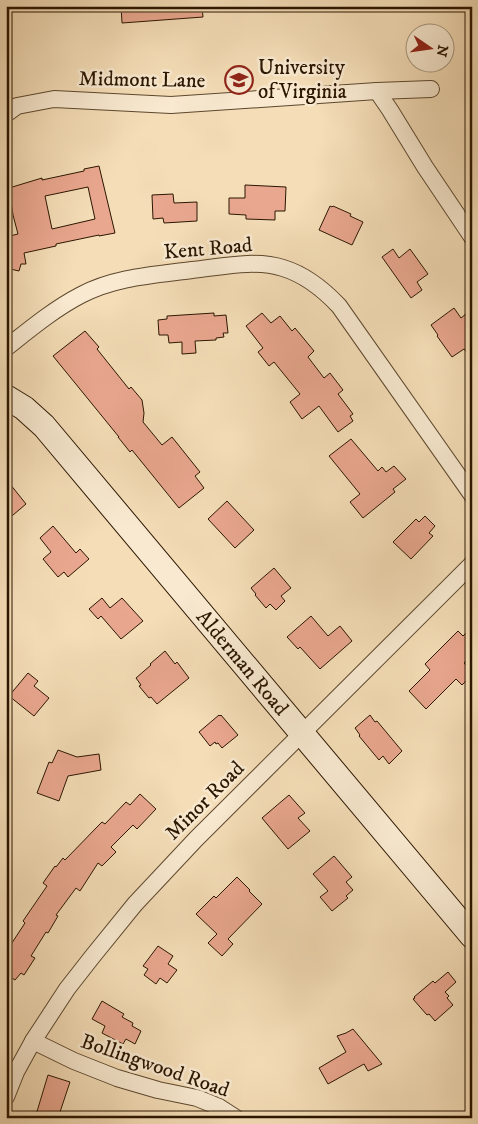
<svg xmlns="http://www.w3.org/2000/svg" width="478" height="1124" viewBox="0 0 478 1124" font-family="'IM FELL DW Pica',serif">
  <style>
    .building { fill: #e9a78f; stroke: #2b1600; fill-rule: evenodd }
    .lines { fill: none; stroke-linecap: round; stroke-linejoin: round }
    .minor-casing { stroke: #5d482e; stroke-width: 18 }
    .secondary-casing { stroke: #2b1600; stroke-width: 26 }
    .minor { stroke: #f8e9d0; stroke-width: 16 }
    .secondary { stroke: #f8e9d0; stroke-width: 24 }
    .labels { text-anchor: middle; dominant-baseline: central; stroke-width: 5; stroke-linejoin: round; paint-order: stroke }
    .poi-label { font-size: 21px; fill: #2b1600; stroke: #f8e9d0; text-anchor: start }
    .street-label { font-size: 21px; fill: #2b1600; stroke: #f8e9d0 }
  </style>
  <rect width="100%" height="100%" fill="#f4ddb7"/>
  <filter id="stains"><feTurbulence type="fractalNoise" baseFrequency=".004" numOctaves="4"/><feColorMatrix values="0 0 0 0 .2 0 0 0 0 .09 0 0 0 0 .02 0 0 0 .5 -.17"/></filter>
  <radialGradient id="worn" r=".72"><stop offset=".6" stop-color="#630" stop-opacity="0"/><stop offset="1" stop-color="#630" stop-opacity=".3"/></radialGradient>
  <g class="building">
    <polygon points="121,6 202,6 203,17 122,23"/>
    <path d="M99,166L115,233L99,236V235L56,244V246L24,253L26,264H21L19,271L6,268V237L18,234L13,215L9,188L42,178V180L84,171V169ZM88,187L95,219L52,229L45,196Z"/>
    <polygon points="245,185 286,187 285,211 275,211 275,220 246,219 246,215 229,214 229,198 245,198"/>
    <polygon points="173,194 174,203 197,202 197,221 164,223 163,218 153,219 152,195"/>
    <polygon points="330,206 332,207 333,206 351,214 350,216 363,222 352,245 319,230"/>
    <polygon points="393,249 399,258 410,249 428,274 417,282 422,290 411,298 382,257"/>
    <polygon points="454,308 461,318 466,314 472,322 472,358 464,349 452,357 437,336 438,335 431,325"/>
    <polygon points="214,313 214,316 226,315 228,333 223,333 224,337 216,338 216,340 195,341 196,353 182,354 182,342 169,343 168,335 159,335 158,320 167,319 167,316"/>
    <polygon points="262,313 271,323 280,316 292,331 295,328 314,351 308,357 324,378 330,373 343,390 338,394 353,414 350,416 353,421 338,432 319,406 302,419 290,402 300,394 274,362 269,366 258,352 263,348 246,326"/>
    <polygon points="85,331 99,347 97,349 129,389 131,387 142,400 144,413 143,422 162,445 172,437 200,472 195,476 204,488 179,508 132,450 130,452 118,437 119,437 53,356"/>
    <polygon points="351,439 378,471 382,467 386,472 394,466 406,479 393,489 395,492 363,518 350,502 360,494 329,456"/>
    <polygon points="6,479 26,504 6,521"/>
    <polygon points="227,501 254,530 235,548 208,519"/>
    <polygon points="425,516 435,526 429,533 433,536 411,559 393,542 416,519 419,522"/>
    <polygon points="53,526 76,553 80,549 89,559 68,577 64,572 58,577 43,559 51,552 40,538"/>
    <polygon points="274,568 291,588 281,596 285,601 276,610 270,604 266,608 255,595 256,594 251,588"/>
    <polygon points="102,598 110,608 122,598 143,621 121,639 101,616 98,619 89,609"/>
    <polygon points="311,616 328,636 340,626 352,641 320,669 300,647 298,649 287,637"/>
    <polygon points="472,627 472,655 464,663 472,670 472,675 462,685 456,679 426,709 409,691 430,670 425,664 458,631 463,636"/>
    <polygon points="165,651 175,664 177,662 189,678 157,704 151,697 149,698 139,686 141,685 136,678 151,665 150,664"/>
    <polygon points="28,673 38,681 34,686 49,698 34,716 9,696"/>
    <polygon points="219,715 220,716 221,715 238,735 222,748 218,743 216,744 215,742 210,746 199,732"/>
    <polygon points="370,715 375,722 377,721 402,751 389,764 383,756 379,760 359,736 360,735 355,728"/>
    <polygon points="58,750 77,757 99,754 101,770 68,776 59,801 37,793 49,762 52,763"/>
    <polygon points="140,794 156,809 137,829 133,825 111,847 116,852 102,866 98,863 80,891 76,888 56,915 58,916 48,933 46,932 31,956 35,958 24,975 21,973 15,980 6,974 6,952 25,923 23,921 47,886 43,883 55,866 56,867 63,858 65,860 98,826 102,822 105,824 126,802 130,805"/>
    <polygon points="289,795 305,813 298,818 310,831 288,849 262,818"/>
    <polygon points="334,856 352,877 346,882 353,890 346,896 348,898 332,911 320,897 328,891 313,874"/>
    <polygon points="237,877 250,890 249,891 262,904 228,939 233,944 222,956 208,943 217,934 196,914 214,896 216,898"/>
    <polygon points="158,946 173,956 168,964 177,970 167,983 160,978 156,984 144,975 148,969 143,966"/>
    <polygon points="448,972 456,982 445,992 449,996 447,998 453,1005 435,1021 429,1014 427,1015 413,999 415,998 414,997 433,981 435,983"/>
    <polygon points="102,1001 124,1014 122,1017 133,1023 132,1026 141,1031 135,1044 126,1039 123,1044 102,1033 105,1026 92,1019"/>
    <polygon points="353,1029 382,1064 368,1071 364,1064 328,1084 319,1068 346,1052 337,1036 346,1033"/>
    <polygon points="48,1075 70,1082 58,1118 35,1118"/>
  </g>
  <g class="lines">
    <defs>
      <g id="minor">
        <polyline points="377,91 390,110 425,167 472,237"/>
        <polyline points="6,114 17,106 54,99 171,105 377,91 431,89"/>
        <path d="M6,348C30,329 54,309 81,295C115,277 154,275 192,270C221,267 254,259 283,268C306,275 323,289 339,306L472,495"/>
        <polyline points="33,1041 74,1061 117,1078 158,1090 197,1098 219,1107 236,1118"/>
        <polyline points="6,1097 16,1072 33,1041 67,989 92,957 135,904 196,839 472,564"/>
      </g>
      <polyline id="secondary" points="6,397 24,408 44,426 472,936"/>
    </defs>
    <use href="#minor" class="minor-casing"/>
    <use href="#secondary" class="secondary-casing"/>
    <use href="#minor" class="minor"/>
    <use href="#secondary" class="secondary"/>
  </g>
  <defs>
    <symbol id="university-ring" viewBox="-11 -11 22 22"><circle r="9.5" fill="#f8e9d0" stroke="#8f2418" stroke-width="1.5"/><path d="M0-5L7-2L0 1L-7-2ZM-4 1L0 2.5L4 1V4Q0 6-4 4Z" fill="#8f2418"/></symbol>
  </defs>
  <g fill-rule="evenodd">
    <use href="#university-ring" x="223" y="64" width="32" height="32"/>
  </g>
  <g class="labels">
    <g class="poi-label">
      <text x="258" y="68">University<tspan x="258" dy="24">of Virginia</tspan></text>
    </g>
    <g class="street-label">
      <text transform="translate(142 80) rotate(1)">Midmont Lane</text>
      <text transform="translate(208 249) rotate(-5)">Kent Road</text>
      <text transform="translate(242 663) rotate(50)">Alderman Road</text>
      <text transform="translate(205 801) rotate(-45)">Minor Road</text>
      <text transform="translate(155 1066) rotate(19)">Bollingwood Road</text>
    </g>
  </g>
  <rect width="478" height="1124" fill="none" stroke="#f4ddb7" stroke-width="25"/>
  <rect x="8" y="8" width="463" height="1109" fill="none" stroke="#2b1600" stroke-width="2.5"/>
  <rect x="12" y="12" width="453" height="1099" fill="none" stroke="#2b1600"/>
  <g transform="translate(430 48) rotate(103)"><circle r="24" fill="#f8e9d0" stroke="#a6957d"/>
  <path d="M0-4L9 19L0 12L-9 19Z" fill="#8f2418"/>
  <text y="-8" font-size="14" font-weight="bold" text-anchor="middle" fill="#2b1600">N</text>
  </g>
  <rect width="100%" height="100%" filter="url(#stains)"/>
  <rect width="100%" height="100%" fill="url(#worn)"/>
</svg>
